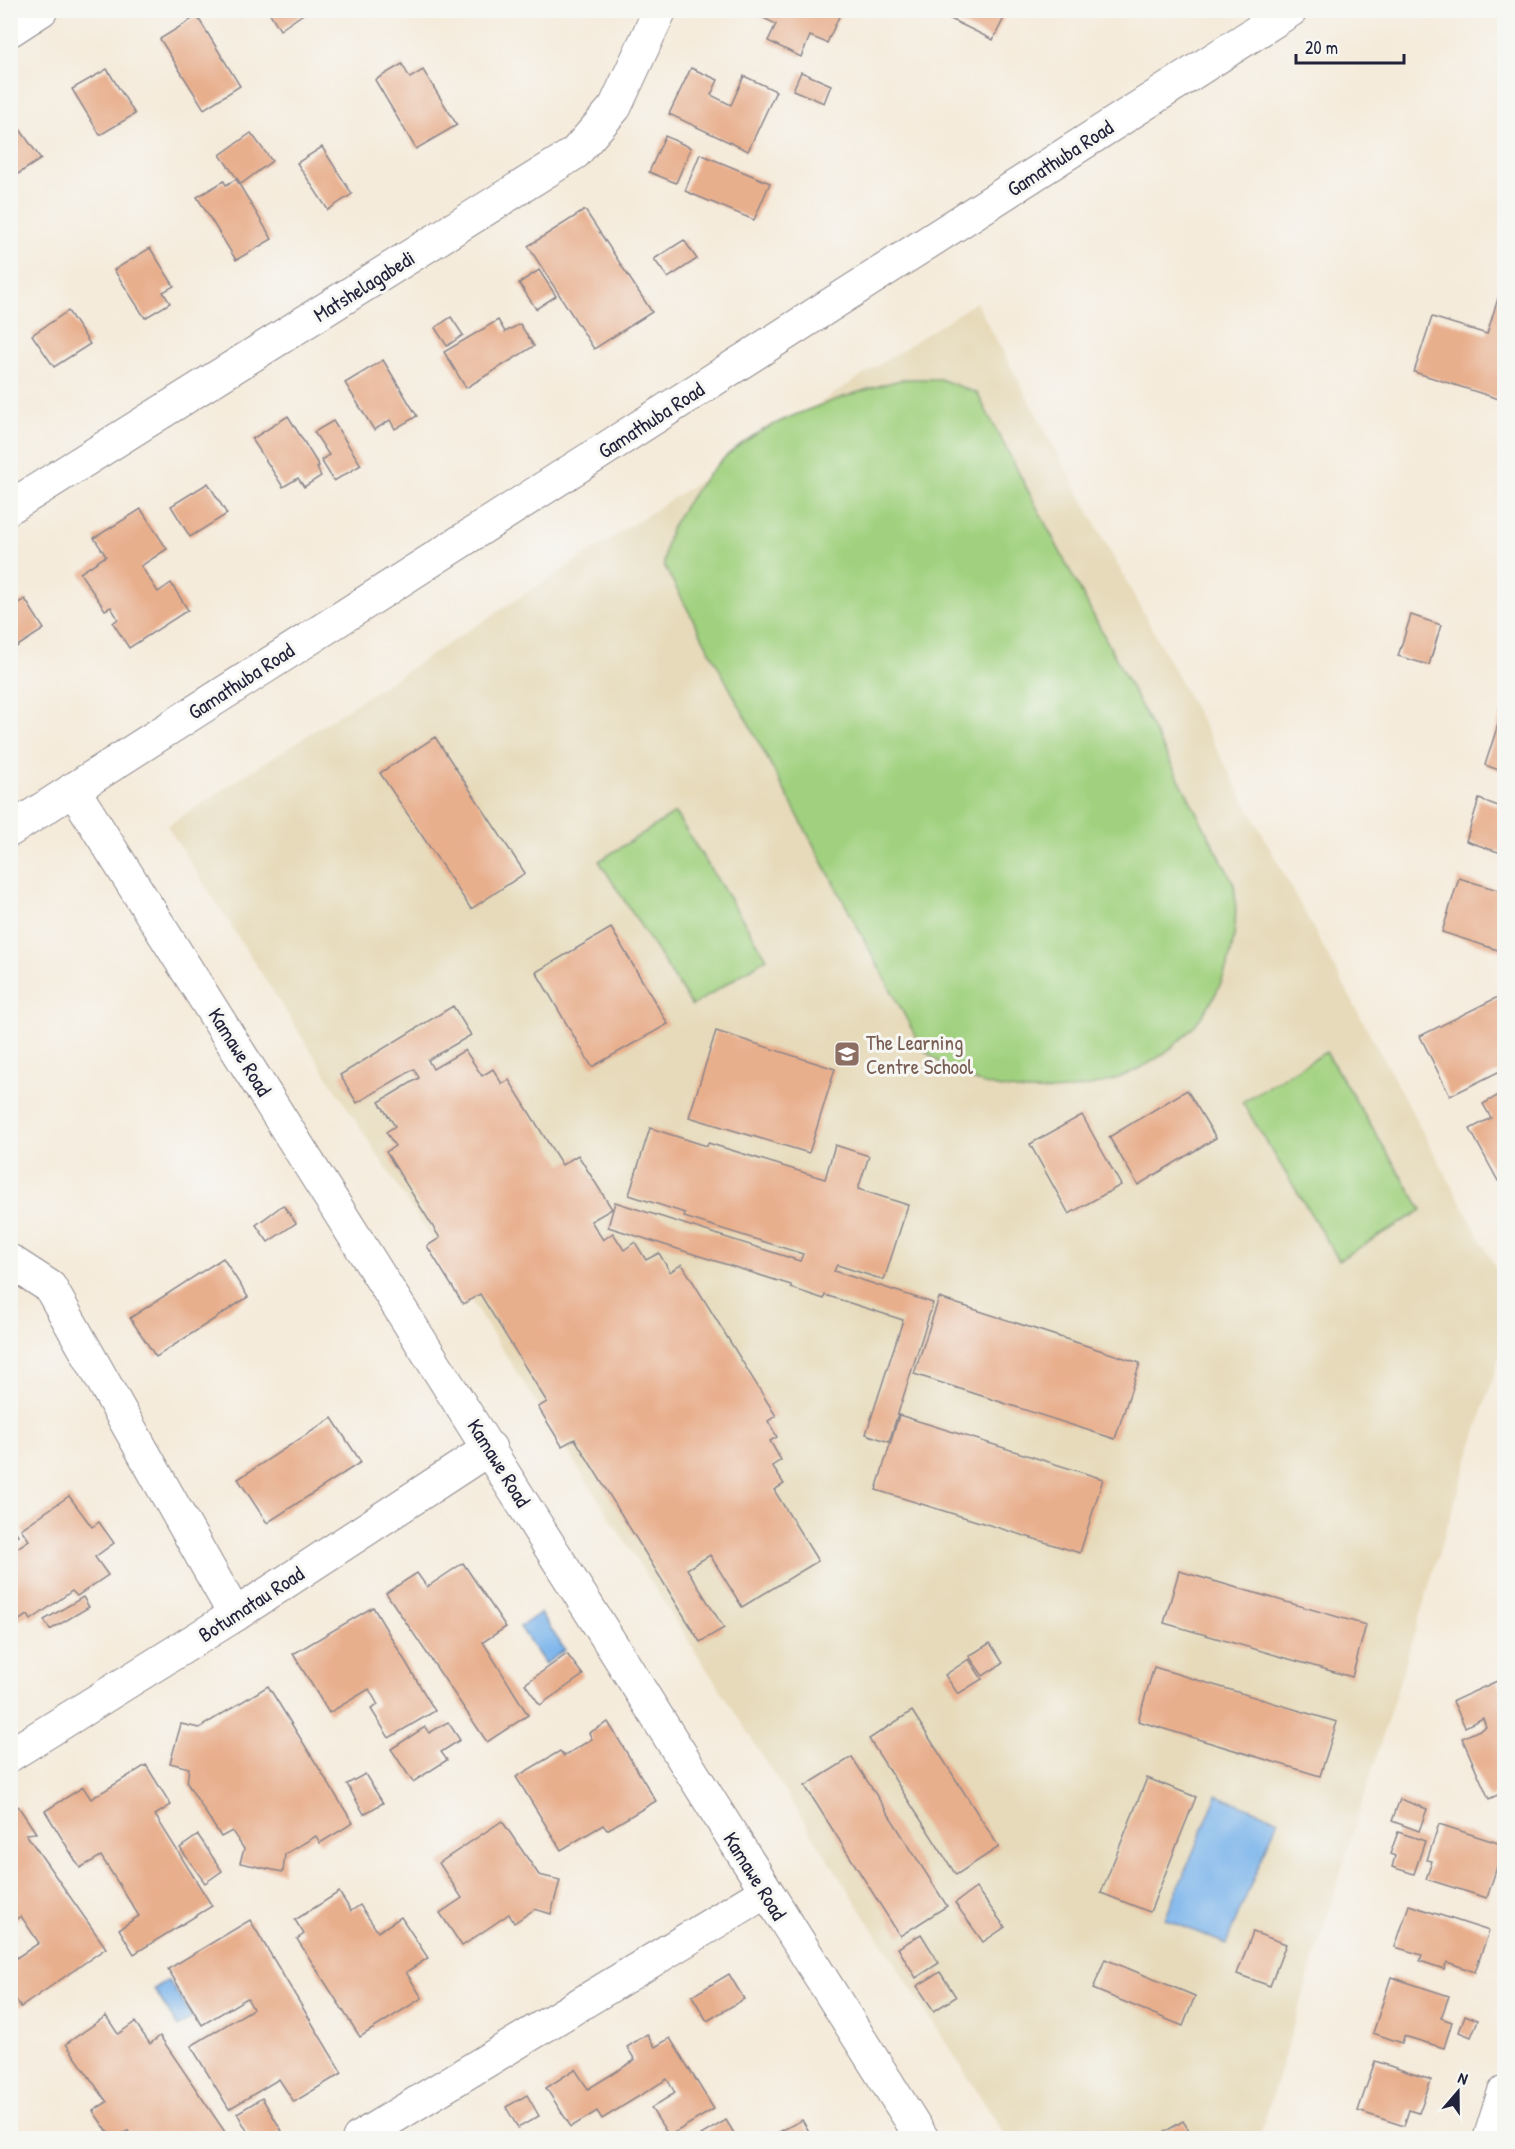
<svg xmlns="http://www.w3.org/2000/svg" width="1515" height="2149" viewBox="0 0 1515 2149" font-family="'Patrick Hand',sans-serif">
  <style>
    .built { fill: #e6daba }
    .green { fill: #a1d17f; stroke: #627a5d; stroke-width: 1.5 }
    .water { fill: #7ab4eb; stroke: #4e6b93; stroke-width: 1.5 }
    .building { fill: #e8af8d }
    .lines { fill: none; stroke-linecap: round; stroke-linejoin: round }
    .minor-casing { stroke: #8c868b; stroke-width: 35 }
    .minor { stroke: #fff; stroke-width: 33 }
    .labels { text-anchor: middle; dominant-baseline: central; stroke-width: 6; stroke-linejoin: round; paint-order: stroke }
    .street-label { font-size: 21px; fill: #22223b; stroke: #f6f6f2 }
    .education-label { font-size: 21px; fill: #785e54; stroke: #f6f6f2; text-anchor: start }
  </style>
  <rect width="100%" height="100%" fill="#f6f6f2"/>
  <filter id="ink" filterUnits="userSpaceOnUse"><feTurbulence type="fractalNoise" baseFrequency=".0167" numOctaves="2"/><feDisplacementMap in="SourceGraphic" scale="12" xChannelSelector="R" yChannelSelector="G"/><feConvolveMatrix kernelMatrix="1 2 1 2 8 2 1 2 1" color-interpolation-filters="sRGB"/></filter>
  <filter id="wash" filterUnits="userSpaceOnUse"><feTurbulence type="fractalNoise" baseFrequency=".008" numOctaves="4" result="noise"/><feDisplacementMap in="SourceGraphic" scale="24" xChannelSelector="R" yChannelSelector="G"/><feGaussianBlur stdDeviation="1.35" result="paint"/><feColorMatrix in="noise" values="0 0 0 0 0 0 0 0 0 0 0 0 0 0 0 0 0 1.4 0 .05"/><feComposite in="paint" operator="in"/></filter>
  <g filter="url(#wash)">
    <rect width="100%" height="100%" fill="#f5ebdb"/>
    <polygon class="built" points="976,302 1504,1283 1504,1342 1259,2138 1007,2138 167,826"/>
    <g class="green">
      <path d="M906,379H940L977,393L1234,884C1249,1002 1162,1089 1047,1091C998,1092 959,1082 922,1048L664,565C665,534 673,523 690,498C729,441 771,422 835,400C859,392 881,384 906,379Z"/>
      <polygon points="675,813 767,958 692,1006 599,861"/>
      <polygon points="1326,1052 1422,1210 1339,1260 1242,1102"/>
    </g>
    <g class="water">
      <polygon points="540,1613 565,1650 545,1664 520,1627"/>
      <polygon points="1217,1795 1278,1820 1226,1944 1165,1919"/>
      <polygon points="168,1980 193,2018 178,2027 154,1989"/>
    </g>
    <g id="blocks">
      <g class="building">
        <polygon points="268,10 309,10 280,30"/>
        <polygon points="747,10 842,10 827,43 810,36 801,57 768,41 776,24"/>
        <polygon points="932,10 1008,10 993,40"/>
        <polygon points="197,16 240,86 204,109 160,39"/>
        <polygon points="402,64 410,78 423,70 457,125 416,149 375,80"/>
        <polygon points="691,68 718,80 711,95 731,105 744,76 776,91 748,151 669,114"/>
        <polygon points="107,69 135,114 100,135 72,89"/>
        <polygon points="801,72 831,85 824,103 793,90"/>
        <polygon points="19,128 41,159 10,179 10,134"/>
        <polygon points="251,133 272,161 241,184 220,155"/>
        <polygon points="665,136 691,148 676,183 649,172"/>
        <polygon points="322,147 352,194 328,210 297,163"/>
        <polygon points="700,154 770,183 754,220 685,191"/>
        <polygon points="236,179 272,239 236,260 197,197 224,181 226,185"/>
        <polygon points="585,210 652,312 594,349 528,246"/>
        <polygon points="684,240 697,259 668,278 654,259"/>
        <polygon points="150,248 174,286 163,292 170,303 145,318 114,270"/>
        <polygon points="539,270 556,296 536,309 519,283"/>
        <polygon points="1499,295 1504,297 1502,400 1414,372 1432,317 1487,334"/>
        <polygon points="68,311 90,344 54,367 32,335"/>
        <polygon points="451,317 463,335 447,346 435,328"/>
        <polygon points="498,320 505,332 520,324 534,346 466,388 444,352"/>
        <polygon points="383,360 417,416 395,429 390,420 374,430 345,383"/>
        <polygon points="288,416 319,466 317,468 321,476 304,487 298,478 283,487 252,439"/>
        <polygon points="333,421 361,465 334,481 321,460 329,455 314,432"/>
        <polygon points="208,483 227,514 190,537 171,506"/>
        <polygon points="141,509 167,549 141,566 158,592 171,583 188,610 129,648 113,623 118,619 111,607 105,610 80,573 106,556 94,538"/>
        <polygon points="25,599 44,629 10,651 10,608"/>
        <polygon points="1411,615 1441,625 1429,665 1398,656"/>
        <polygon points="1503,709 1504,710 1504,772 1485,765"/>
        <polygon points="435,737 525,873 471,909 380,773"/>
        <polygon points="1479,799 1504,808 1504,854 1466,841"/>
        <polygon points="1459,878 1504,892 1504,952 1442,932"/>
        <polygon points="611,928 668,1024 592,1067 536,972"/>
        <polygon points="1504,994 1504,1079 1500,1071 1450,1096 1420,1036"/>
        <polygon points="453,1006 471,1035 428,1060 433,1069 465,1050 482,1076 493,1069 502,1084 509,1080 562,1165 578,1155 612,1209 591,1221 603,1240 613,1233 624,1250 635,1242 646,1260 659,1253 670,1272 682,1264 776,1416 768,1421 777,1437 770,1441 781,1460 772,1466 784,1484 774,1490 818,1561 742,1607 710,1555 687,1569 724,1628 700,1642 575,1439 562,1446 538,1407 547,1402 480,1294 463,1304 427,1246 440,1238 386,1152 395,1146 386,1132 395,1126 379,1102 419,1078 414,1069 357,1103 340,1075"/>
        <polygon points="716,1031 835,1069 809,1153 689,1117"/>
        <polygon points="1187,1090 1216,1138 1138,1185 1109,1137"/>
        <polygon points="1504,1092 1504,1177 1498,1181 1470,1129 1491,1118 1483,1104"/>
        <polygon points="1082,1115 1121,1185 1069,1214 1030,1144"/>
        <polygon points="650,1128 707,1146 708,1143 825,1179 835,1145 869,1156 858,1189 908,1205 884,1280 837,1265 834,1271 933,1303 889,1442 866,1434 903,1320 825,1295 824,1299 791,1288 791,1285 608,1227 615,1202 800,1261 803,1254 684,1217 685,1213 629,1195"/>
        <polygon points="283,1205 296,1223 268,1242 256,1225"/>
        <polygon points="223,1258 248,1297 156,1357 130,1318"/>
        <polygon points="939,1298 1140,1363 1115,1439 914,1374"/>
        <polygon points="899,1415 1103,1479 1080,1553 876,1490"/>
        <polygon points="332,1418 361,1462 267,1523 238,1479"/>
        <polygon points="69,1496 92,1527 99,1522 114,1543 95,1557 108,1575 77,1596 72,1591 31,1620 28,1615 19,1620 10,1608 10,1553 29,1540 21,1529"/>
        <polygon points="10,1523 18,1535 10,1540"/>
        <polygon points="463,1563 506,1627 483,1642 528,1715 487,1742 386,1593 417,1573 427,1587"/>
        <polygon points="1179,1571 1366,1625 1352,1677 1164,1623"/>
        <polygon points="83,1597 89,1607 50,1630 44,1620"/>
        <polygon points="373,1607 435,1711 389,1738 371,1709 378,1705 369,1689 329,1713 293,1654"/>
        <polygon points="990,1643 1003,1663 983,1676 969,1656"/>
        <polygon points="567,1654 583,1675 540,1705 525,1684"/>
        <polygon points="969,1659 982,1679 958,1694 945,1675"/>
        <polygon points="1154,1667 1337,1722 1320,1776 1138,1721"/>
        <polygon points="1497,1681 1504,1698 1504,1792 1489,1799 1462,1738 1486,1727 1483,1718 1465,1727 1453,1701"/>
        <polygon points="268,1686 353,1823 320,1843 316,1836 285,1854 283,1872 240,1863 244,1849 232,1831 221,1837 187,1783 189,1768 170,1763 181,1724 199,1728"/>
        <polygon points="912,1711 999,1847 956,1875 869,1739"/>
        <polygon points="448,1722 460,1740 441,1752 447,1760 413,1782 391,1749 425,1727 429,1733"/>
        <polygon points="608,1722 656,1801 607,1830 603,1825 561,1850 516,1777 560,1751 564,1756 592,1739 589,1733"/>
        <polygon points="852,1757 947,1906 900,1936 805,1786"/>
        <polygon points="146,1765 171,1805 155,1815 212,1906 134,1954 119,1929 139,1916 101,1856 80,1868 45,1811 83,1787 91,1799"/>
        <polygon points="365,1774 383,1803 364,1814 347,1784"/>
        <polygon points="1147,1778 1196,1797 1150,1912 1101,1893"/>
        <polygon points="1400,1799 1427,1809 1419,1831 1392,1821"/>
        <polygon points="18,1806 36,1833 26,1834 106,1948 21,2007 10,1992 10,1962 39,1943 21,1916 10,1923 10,1811"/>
        <polygon points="502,1821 539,1875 560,1880 551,1914 535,1909 514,1923 509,1914 462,1946 440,1913 462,1898 439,1863"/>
        <polygon points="1439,1824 1504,1845 1487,1898 1426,1879 1432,1861 1427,1860"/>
        <polygon points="1398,1832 1425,1841 1414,1874 1392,1867 1395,1856 1390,1854"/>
        <polygon points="198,1835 222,1871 205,1883 180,1848"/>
        <polygon points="976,1888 1005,1927 983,1942 955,1903"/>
        <polygon points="339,1892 351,1911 360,1905 378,1932 401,1917 428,1958 406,1972 422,1998 360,2037 297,1939 304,1934 295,1920"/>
        <polygon points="1409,1905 1489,1931 1475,1972 1447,1962 1444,1969 1420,1961 1422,1955 1395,1947"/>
        <polygon points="250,1920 342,2073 294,2102 279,2079 229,2109 191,2046 253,2009 247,1998 202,2025 168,1969"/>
        <polygon points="1253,1932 1286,1944 1270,1986 1237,1974"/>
        <polygon points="921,1934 939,1963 916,1978 898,1948"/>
        <polygon points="1105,1959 1195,1996 1183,2026 1093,1989"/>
        <polygon points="940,1972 956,1997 934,2011 917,1986"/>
        <polygon points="729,1974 744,1999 707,2021 692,1996"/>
        <polygon points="1391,1977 1449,1996 1441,2018 1452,2022 1444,2048 1404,2036 1402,2043 1373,2033"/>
        <polygon points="1465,2015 1478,2020 1471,2037 1459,2032"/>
        <polygon points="106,2016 118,2034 135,2022 150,2044 160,2036 225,2132 215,2138 158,2138 155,2134 149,2138 134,2138 128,2131 112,2138 93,2111 107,2102 66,2044"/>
        <polygon points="647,2034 655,2047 670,2038 714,2109 669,2136 651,2108 675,2093 667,2079 602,2119 597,2111 571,2127 546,2088 575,2069 588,2089 635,2060 627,2047"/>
        <polygon points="1375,2061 1431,2080 1419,2113 1409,2110 1404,2126 1358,2111"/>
        <polygon points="527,2095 539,2116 518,2128 506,2107"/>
        <polygon points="262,2098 282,2131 269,2138 251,2138 237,2113"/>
        <polygon points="726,2120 737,2138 703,2138 701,2135"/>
        <polygon points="802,2120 813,2138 783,2138 779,2132"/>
        <polygon points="1183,2121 1194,2138 1154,2138"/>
      </g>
    </g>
  </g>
  <g filter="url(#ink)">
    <use href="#blocks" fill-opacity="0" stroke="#8c868b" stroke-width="1.5"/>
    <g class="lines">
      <defs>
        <g id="minor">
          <polyline points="10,30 41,10"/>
          <polyline points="10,507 575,153 615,107 660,10"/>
          <polyline points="73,789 922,2138"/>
          <polyline points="10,830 1291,10"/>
          <polyline points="10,1261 50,1287 235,1615"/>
          <polyline points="10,1755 235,1615 490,1448"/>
          <polyline points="359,2138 765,1892"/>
          <polyline points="1490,2138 1504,2093"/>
        </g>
      </defs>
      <use href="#minor" class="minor-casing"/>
      <use href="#minor" class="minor"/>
    </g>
  </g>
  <defs>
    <symbol id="school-square" viewBox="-11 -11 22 22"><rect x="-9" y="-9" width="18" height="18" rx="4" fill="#8d6e63" stroke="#f6f6f2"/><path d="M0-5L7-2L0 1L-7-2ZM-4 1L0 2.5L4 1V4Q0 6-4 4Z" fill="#fff"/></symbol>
  </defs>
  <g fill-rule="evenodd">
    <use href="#school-square" x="832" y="1039" width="30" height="30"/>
  </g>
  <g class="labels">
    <g class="street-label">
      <text transform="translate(1060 158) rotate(-33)">Gamathuba Road</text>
      <text transform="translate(364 286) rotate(-32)">Matshelagabedi</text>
      <text transform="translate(651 420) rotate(-33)">Gamathuba Road</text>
      <text transform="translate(241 681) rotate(-33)">Gamathuba Road</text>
      <text transform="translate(240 1052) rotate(58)">Kamawe Road</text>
      <text transform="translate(499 1463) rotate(58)">Kamawe Road</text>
      <text transform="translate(251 1604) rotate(-33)">Botumatau Road</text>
      <text transform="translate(755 1876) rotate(58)">Kamawe Road</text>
    </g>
    <g class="education-label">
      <text x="866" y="1042">The Learning<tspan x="866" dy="24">Centre School</tspan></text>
    </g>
  </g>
  <rect width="1515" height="2149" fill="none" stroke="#f6f6f2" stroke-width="36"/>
  <g transform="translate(1458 2092) rotate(20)" stroke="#f6f6f2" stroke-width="4.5" paint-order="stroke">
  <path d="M0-4.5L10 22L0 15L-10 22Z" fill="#22223b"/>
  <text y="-9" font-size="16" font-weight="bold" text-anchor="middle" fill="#22223b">N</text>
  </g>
  <path d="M1296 54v9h108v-9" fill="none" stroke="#22223b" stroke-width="3"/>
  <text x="1305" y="54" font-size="18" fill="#22223b" stroke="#f6f6f2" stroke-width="4.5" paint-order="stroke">20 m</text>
</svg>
